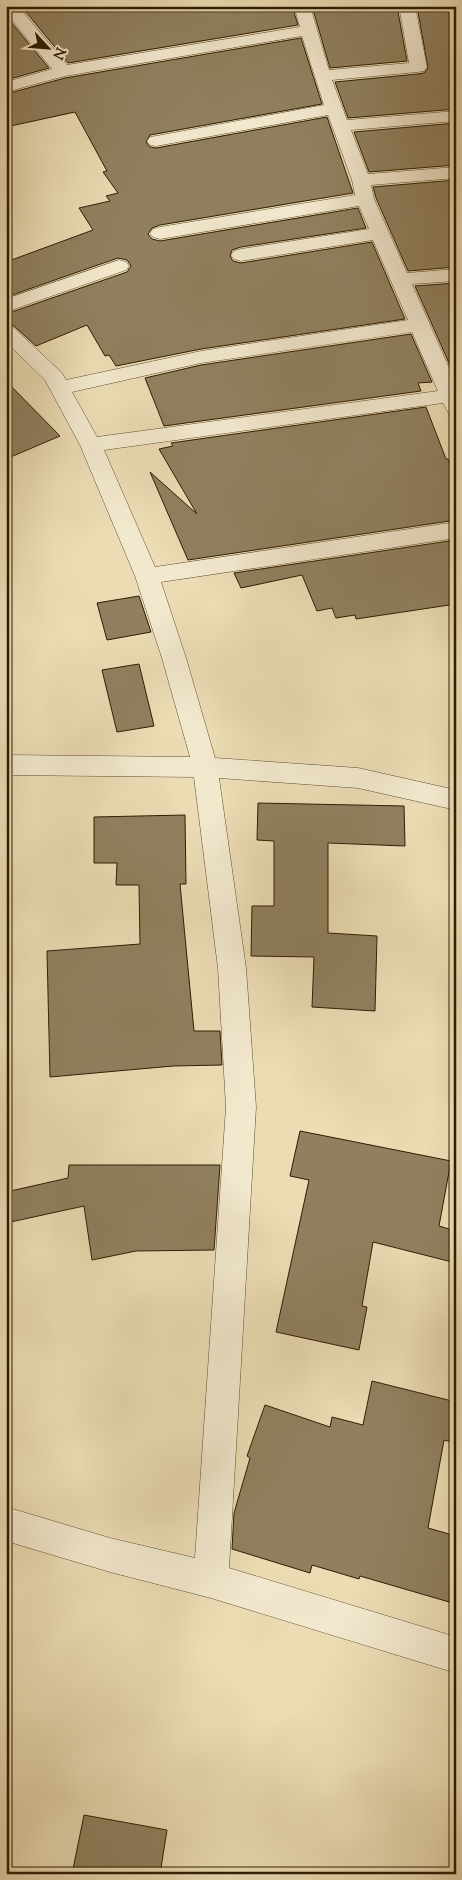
<svg xmlns="http://www.w3.org/2000/svg" width="462" height="1880" viewBox="0 0 462 1880" font-family="'Sorts Mill Goudy',serif">
  <style>
    .building { fill: #90805f; stroke: #2e1c02 }
    .lines { fill: none; stroke-linecap: round; stroke-linejoin: round }
    .minor-casing { stroke: #5d4c2e; stroke-width: 1 }
    .minor { fill: #f2e8ce; fill-rule: evenodd }
  </style>
  <rect width="100%" height="100%" fill="#ebdcb4"/>
  <filter id="stains"><feTurbulence type="fractalNoise" baseFrequency=".004" numOctaves="4"/><feColorMatrix values="0 0 0 0 .2 0 0 0 0 .09 0 0 0 0 .02 0 0 0 .5 -.17"/></filter>
  <radialGradient id="worn" r=".72"><stop offset=".6" stop-color="#630" stop-opacity="0"/><stop offset="1" stop-color="#630" stop-opacity=".3"/></radialGradient>
  <g class="building">
    <polygon points="21,6 292,6 298,25 68,63"/>
    <polygon points="312,6 397,6 407,61 330,68"/>
    <polygon points="417,6 456,6 456,81 449,82 456,98 456,109 348,118 335,82 418,74 424,73 428,68"/>
    <polygon points="6,16 49,68 6,80"/>
    <polygon points="301,38 322,104 150,135 146,142 150,147 156,148 327,117 353,193 160,225 152,228 148,234 152,239 160,241 358,208 366,228 241,247 232,250 230,256 233,261 241,263 372,242 405,319 201,349 116,366 109,355 105,356 87,325 36,346 14,326 6,323 6,314 127,272 131,266 127,260 118,258 6,297 6,262 93,230 79,208 110,201 106,196 118,193 103,172 107,171 75,112 6,127 6,94 65,78"/>
    <polygon points="456,123 456,165 369,172 354,132"/>
    <polygon points="456,180 456,267 408,271 376,198 373,187"/>
    <polygon points="456,283 456,379 415,286"/>
    <polygon points="411,334 432,382 418,383 421,391 164,426 145,378 201,365"/>
    <polygon points="6,381 60,436 6,459"/>
    <polygon points="426,407 446,459 448,459 456,478 456,520 188,560 150,472 197,514 159,449 173,446 171,443"/>
    <polygon points="456,540 456,604 356,619 355,615 336,618 332,608 317,611 302,575 241,588 234,573"/>
    <polygon points="139,596 151,632 107,640 97,603"/>
    <polygon points="139,664 154,726 117,732 102,670"/>
    <polygon points="258,803 404,806 405,846 328,843 328,933 377,936 375,1011 312,1007 314,957 251,956 252,906 274,906 274,841 257,840"/>
    <polygon points="185,815 186,884 180,884 194,1031 220,1031 222,1065 173,1066 50,1077 47,951 140,944 139,885 116,885 117,863 94,863 94,817"/>
    <polygon points="300,1131 451,1161 439,1226 456,1231 456,1263 373,1242 362,1306 367,1307 359,1350 276,1332 309,1180 290,1176"/>
    <polygon points="69,1165 220,1165 214,1250 136,1251 92,1260 84,1206 6,1223 6,1192 68,1178"/>
    <polygon points="372,1381 456,1402 456,1443 444,1440 428,1528 456,1536 456,1604 360,1576 359,1579 312,1565 310,1573 232,1549 234,1513 250,1458 247,1456 265,1405 330,1427 332,1417 363,1425"/>
    <polygon points="84,1815 167,1830 160,1874 72,1874"/>
  </g>
  <g class="lines">
    <defs>
      <g id="minor">
        <path d="M6,6H18L67,65L300,27L294,6H310L329,70L409,63L399,6H415L427,67L424,71L418,72L332,80L347,120L456,111V121L351,130L368,174L456,167V178L371,185L374,199L407,273L456,269V281L412,284L456,384V416L449,414L443,403L104,450L155,567L456,522V538L161,582L186,658L215,758L358,768L456,790V810L358,788L219,778L246,968L256,1107L229,1568L456,1637V1673L211,1598L110,1572L6,1541V1507L110,1538L195,1558L226,1107L218,968L194,777L6,775V755L190,757L162,658L135,576L80,445L45,380L6,342V325L13,327L61,372L66,380L201,351L408,320L373,240L241,261L234,259L231,255L234,251L241,249L369,229L359,206L160,239L153,237L150,233L153,229L160,227L355,195L352,180L328,115L156,146L150,145L147,141L150,137L156,136L324,105L302,36L65,76L6,92V82L52,69L6,13ZM412,332L438,391L97,437L72,392L201,363Z"/>
        <polygon points="119,260 126,262 129,266 126,270 6,312 6,299"/>
      </g>
    </defs>
    <use href="#minor" class="minor-casing"/>
    <use href="#minor" class="minor"/>
  </g>
  <rect width="462" height="1880" fill="none" stroke="#ebdcb4" stroke-width="25"/>
  <rect x="8" y="8" width="447" height="1865" fill="none" stroke="#2e1c02" stroke-width="2.5"/>
  <rect x="12" y="12" width="437" height="1855" fill="none" stroke="#2e1c02"/>
  <g transform="translate(48 48) rotate(116)" stroke="#f2e8ce" stroke-width="4" paint-order="stroke">
  <path d="M0-4L9 19L0 12L-9 19Z" fill="#2e1c02"/>
  <text y="-8" font-size="14" font-weight="bold" text-anchor="middle" fill="#2e1c02">N</text>
  </g>
  <rect width="100%" height="100%" filter="url(#stains)"/>
  <rect width="100%" height="100%" fill="url(#worn)"/>
</svg>
